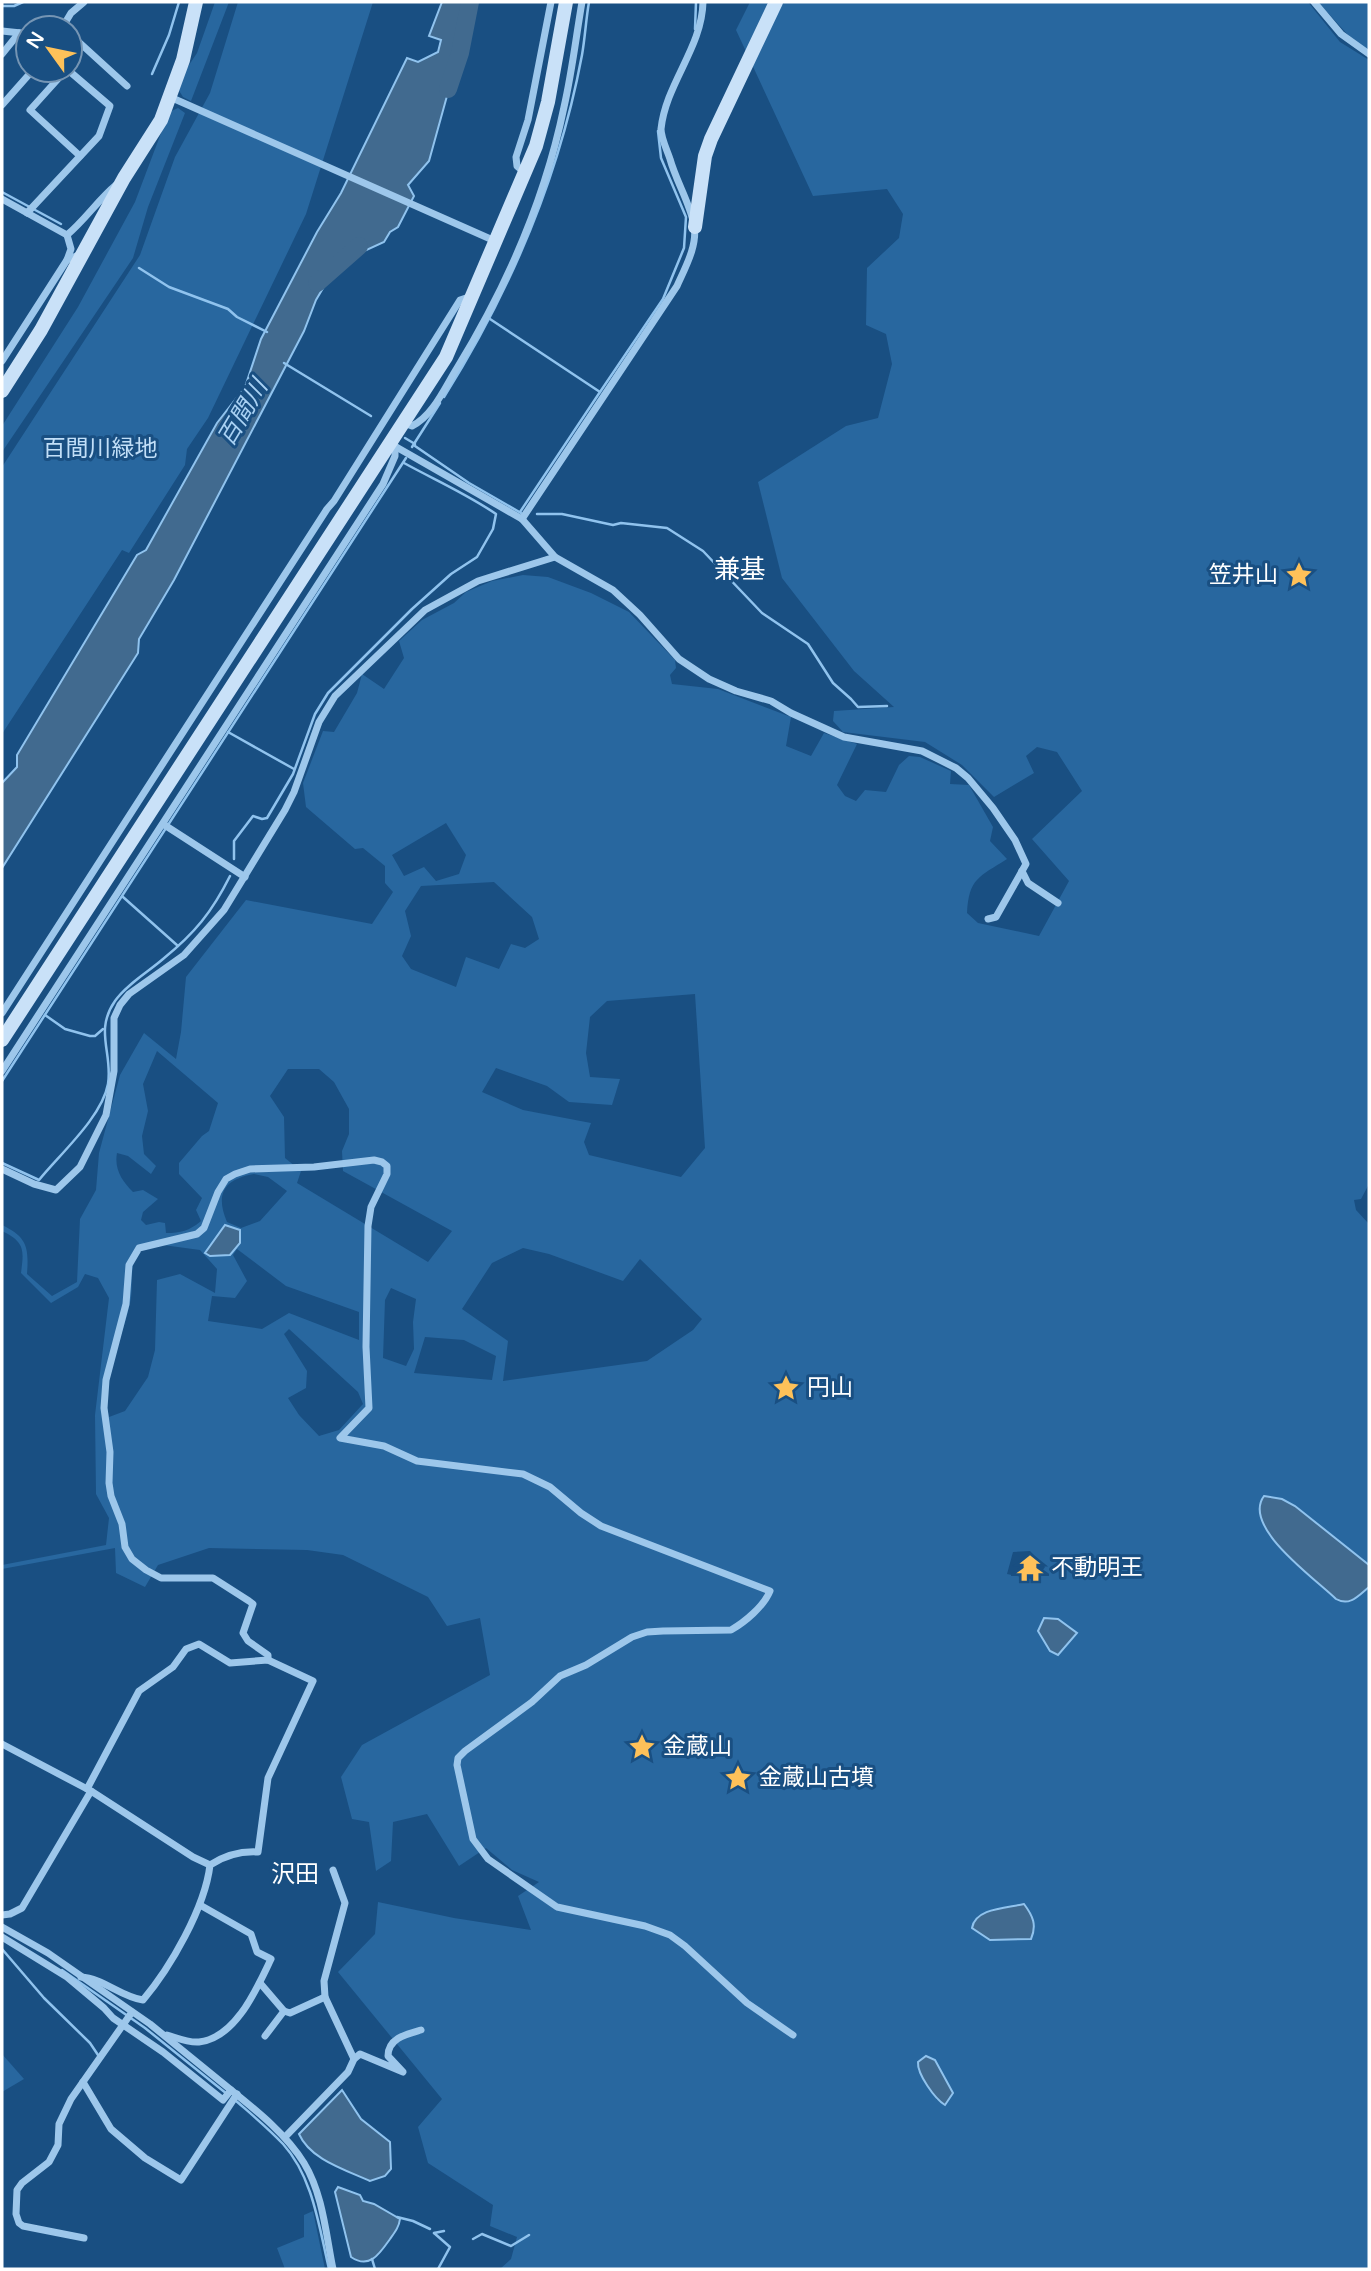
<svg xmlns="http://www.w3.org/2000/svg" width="1371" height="2271" viewBox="0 0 1371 2271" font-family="'Varela Round','Noto Sans JP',sans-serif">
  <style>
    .green { fill: #28679f; fill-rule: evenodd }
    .water { fill: #416a8f; stroke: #90c3ee; stroke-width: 2 }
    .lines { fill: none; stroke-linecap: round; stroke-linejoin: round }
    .stream { stroke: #90c3ee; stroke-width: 2.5 }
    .river { stroke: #416a8f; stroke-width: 18 }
    .street { stroke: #9dc7eb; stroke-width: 7 }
    .secondary { stroke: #c9e1f8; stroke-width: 14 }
    .labels { text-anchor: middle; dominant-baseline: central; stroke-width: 6; stroke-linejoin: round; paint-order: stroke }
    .park-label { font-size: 23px; fill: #c2dff8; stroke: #194f82 }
    .poi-label { font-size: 23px; fill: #fff; stroke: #194f82; text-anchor: start }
    .water-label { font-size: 24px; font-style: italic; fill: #a9d1f3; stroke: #194f82 }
    .neighbourhood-label { font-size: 24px; fill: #fff; stroke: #194f82 }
    .quarter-label { font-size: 26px; fill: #fff; stroke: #194f82 }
  </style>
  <rect width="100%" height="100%" fill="#194f82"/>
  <g class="green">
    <polygon points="215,2 229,2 191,101 183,97 178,89 183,74 197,53"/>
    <polygon points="238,2 373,2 306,214 208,418 187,449 185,465 129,553 122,550 2,734 2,467 140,255 175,157 210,93"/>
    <path d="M750,2H1308L1340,42L1369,60V1184L1361,1199L1354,1200L1356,1210L1369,1224V1565L1329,1535L1301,1566L1342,1602H1351L1369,1587V2269H500L511,2259L517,2237L490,2226L493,2205L428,2163L418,2127L442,2099L338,1972L375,1934L378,1902L454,1918L531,1930L518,1896L539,1882L512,1870L486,1848L459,1866L427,1814L393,1822L391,1861L376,1871L369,1822L352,1819L341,1777L362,1745L490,1675L480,1618L447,1626L428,1597L343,1555L307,1550L209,1548L158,1565L145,1587L116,1573L115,1548L2,1569V1565L106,1545L109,1518L96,1494L95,1415L109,1298L98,1278L85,1274L78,1287L51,1303L21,1273C24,1250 25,1242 2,1231V1225C27,1237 29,1247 27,1274L52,1296L77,1282L80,1219L96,1190L99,1153L120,1075L144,1033L176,1059L181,1032L186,977L246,900L372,924L393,892L385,883V866L363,848L355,849L306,807L303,783L323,731L334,732L357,693L362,674L384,689L404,658L399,641L422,620L454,603L466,592L492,581L523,575L548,577L591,593L629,612L675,660L676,668L670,675L672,684L718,689L791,717L786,746L811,756L824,733L857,744L837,785L845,796L856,801L865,790L886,792L899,765L909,756L920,757L951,771L950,784L969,785L993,827L990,841L1007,859C979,877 969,878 967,913L978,923L1039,936L1069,881L1032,839L1082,791L1057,752L1037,747L1026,756L1034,773L994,797L962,765L925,742L843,732L833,721L834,711L894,707L854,671L782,578L758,482L846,426L878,418L892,364L886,334L866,325L867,268L899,238L903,214L887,189L813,196L736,30ZM446,823L466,855L459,874L436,881L424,867L404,876L392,855ZM494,882L532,917L539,939L525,948L511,944L499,969L466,957L456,987L411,969L402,956L411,936L405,911L421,886ZM695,994L705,1148L681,1177L589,1155L584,1142L591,1123L523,1110L482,1092L496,1068L547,1086L569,1102L612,1105L620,1079L590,1077L586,1053L590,1017L607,1001ZM157,1051L218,1103L209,1131L202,1136L179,1163V1174L202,1198L196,1210L201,1221C189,1231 181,1233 166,1233L165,1223L159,1222L146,1225L141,1220L143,1212L158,1199L143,1190L133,1192C122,1181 114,1169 117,1153L128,1156L151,1174L156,1166L144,1154L142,1136L148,1111L143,1084ZM288,1069H319L334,1082L349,1109V1134L342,1151L343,1171L452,1231L428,1262L297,1183L301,1171L285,1158L284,1117L270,1096ZM254,1174L268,1177L287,1191L260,1221L241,1228L227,1222C215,1194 224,1179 254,1174ZM163,1245L200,1250L217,1269L215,1293L180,1274L157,1280L155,1350L148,1377L125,1411L109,1417C100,1378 124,1337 131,1298C133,1281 129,1266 139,1250ZM523,1248L549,1254L623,1281L640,1259L702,1319L693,1330L647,1361L503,1381L508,1341L462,1309L492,1263ZM237,1249L286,1286L359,1312V1340L289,1313L262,1329L208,1321L212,1296L235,1298L247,1281L233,1255ZM391,1288L416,1299L413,1322L414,1349L406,1366L383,1358L385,1300ZM289,1329L358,1392L363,1404L339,1430L319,1436L299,1415L288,1398L306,1388L307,1371L284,1334ZM425,1337L464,1340L496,1356L492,1380L414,1373ZM1030,1551L1045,1567L1036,1580L1007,1574L1013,1552ZM1025,1904L1031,1939L990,1940L972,1928L989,1911ZM918,2070H941L953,2093L937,2100Z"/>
    <polygon points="1318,2 1369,2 1369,51 1348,35"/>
    <polygon points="178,108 185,113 148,207 133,258 2,452 2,426 78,307 135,202 169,112"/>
    <polygon points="2,2054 24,2079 2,2092"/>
    <polygon points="313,2211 325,2269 285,2269 277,2248 304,2237 304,2215"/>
  </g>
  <g class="water">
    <polygon points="442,2 473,2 429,161 408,185 414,196 398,227 390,232 384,242 338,263 316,300 304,331 174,580 139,639 138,653 2,868 2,783 17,767 17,755 137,555 146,550 217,423 245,387 261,339 317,232 341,193 407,58 418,62 438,52 441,40 429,36"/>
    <polygon points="225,1225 240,1230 240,1243 230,1255 210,1256 205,1253"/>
    <path d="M1264,1496L1282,1499L1295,1506L1369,1565V1587C1359,1595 1350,1607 1336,1599C1316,1579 1241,1527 1264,1496Z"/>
    <polygon points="1044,1618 1058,1619 1077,1633 1058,1655 1050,1651 1038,1631"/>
    <path d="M1024,1904C1033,1916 1037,1925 1031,1939L990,1940L972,1928C975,1908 1007,1908 1024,1904Z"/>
    <path d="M926,2056L935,2060L953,2093L945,2105C935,2099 917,2074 918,2062Z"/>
    <path d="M342,2090L361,2119L390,2142L391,2169L385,2176L370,2181C343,2169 310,2159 299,2134Z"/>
    <path d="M338,2187L360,2195L363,2201L374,2204L400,2219C399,2227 395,2232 390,2239C380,2253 370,2270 351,2257L335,2192Z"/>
  </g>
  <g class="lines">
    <g class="stream">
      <polyline points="2,6 14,6 23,2"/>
      <polyline points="695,29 696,2"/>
      <polyline points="152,74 169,35 179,2"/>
      <polyline points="2,192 61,224"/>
      <polyline points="139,268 169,287 228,309 237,317 267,332"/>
      <polyline points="490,319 600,392 520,512"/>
      <polyline points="284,363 371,416"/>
      <polyline points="600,392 663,299 684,248 686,217 661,158 658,131"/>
      <path d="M444,397C510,292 559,178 582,55C585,38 586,19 589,2"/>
      <polyline points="405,438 415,444"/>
      <polyline points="415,446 469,483 521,513"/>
      <polyline points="412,447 440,403"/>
      <polyline points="537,514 562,514 613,525 621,523 667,528 703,551 762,613 808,644 833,683 851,699 858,707 887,706"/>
      <polyline points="228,732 294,769"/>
      <path d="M234,859V841L253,816L262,819L267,818L293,774L315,714L328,693L412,609L451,574L477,557L493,529L496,514C467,494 435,480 404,463"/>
      <polyline points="123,897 178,946"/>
      <polyline points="45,1015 65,1029 90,1036 95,1036 103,1029"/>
      <polyline points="2,1081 406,458"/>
      <path d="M2,1163L39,1180C60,1154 102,1117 108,1084C113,1053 94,1031 115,1001C126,985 148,972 163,959C195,933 212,912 230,876"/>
      <polyline points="2,1949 44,1998 90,2043 98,2055"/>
      <polyline points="62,1970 145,2028 227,2094"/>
      <path d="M235,2100C251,2114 268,2128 283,2144C313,2177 319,2227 329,2269"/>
      <polyline points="397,2217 413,2221 430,2229"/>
      <polyline points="434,2233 444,2231"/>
      <polyline points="434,2233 450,2247 438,2269"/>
      <polyline points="473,2239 482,2234 511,2246 529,2235"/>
      <polyline points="372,2259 375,2269"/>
    </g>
    <g class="river">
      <polyline points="448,89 460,53 470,2"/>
      <polyline points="317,283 359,246"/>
    </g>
    <g class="street">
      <polyline points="1314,2 1341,34 1369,54"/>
      <polyline points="62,28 71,13 84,2"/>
      <polyline points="2,31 21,33 28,38"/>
      <polyline points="70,34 127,86"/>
      <polyline points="2,54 19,33"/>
      <polyline points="66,70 30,110 80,156"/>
      <polyline points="170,97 495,241"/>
      <polyline points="2,105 33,70"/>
      <polyline points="524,172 517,166 516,157 528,120 551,2"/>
      <polyline points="2,199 67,235"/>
      <polyline points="27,213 99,136 110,106 68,70"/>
      <path d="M67,260L71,249L67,235C85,220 98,200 116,185"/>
      <polyline points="2,361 67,260 81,254"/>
      <path d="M404,423L412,426C433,416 445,387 457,368C506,288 545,199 564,107C572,72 576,37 582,2"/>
      <polyline points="391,444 522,519 555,557 613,590 640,615 679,659 709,679 736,691 771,701 791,713 844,737 922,751 956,768 968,778 993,808 1015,840 1026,864 996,917 988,919"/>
      <path d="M522,519L677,286C685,268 698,245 694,225C690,203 676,181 670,159C667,150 661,138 661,129C666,83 702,48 703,2"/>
      <polyline points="163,824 245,877"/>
      <polyline points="1022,871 1028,883 1058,903"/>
      <polyline points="2,1013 327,509 334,501 460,300 472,296"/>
      <polyline points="2,1071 383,484 395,456 395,446"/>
      <polyline points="2,1169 34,1184 56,1190 80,1167 106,1115 114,1071 114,1018 120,1005 129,994 184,955 224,910 285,810 294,792 319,722 335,696 425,610 478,581 555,557"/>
      <path d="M268,1660V1655L248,1641L243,1633L253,1604L249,1601L213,1578H161L146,1570L132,1559L125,1547L122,1524L111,1496L109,1483L110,1452L104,1408L106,1380L126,1304L129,1265L139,1248L197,1234L204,1228L218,1192L226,1179L235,1174L250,1169L314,1167L374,1160L382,1162L387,1166V1174L371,1207L368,1226L366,1347L369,1408L340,1438L384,1446L417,1461L523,1474L550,1487L581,1513L601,1526L770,1591C764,1606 745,1622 731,1630L663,1631L647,1632L632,1637L586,1665L560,1676L532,1702L465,1751L458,1758L457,1765L473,1839L488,1859L557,1907L645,1926L670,1935L685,1946L747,2003L793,2035"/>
      <polyline points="2,1744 91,1791 193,1857 210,1865"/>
      <polyline points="333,1870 345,1903 324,1981 325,1997 354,2059"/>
      <polyline points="2,1915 10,1914 22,1908 91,1791"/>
      <polyline points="2,1927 48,1953 150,2024 231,2090"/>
      <path d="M2,1937L67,1977L104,2008L113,2018L163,2052L223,2100L231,2090C257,2111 286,2134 304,2163C323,2194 326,2235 333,2269"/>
      <path d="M81,1977C103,1978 121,1997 143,2000C170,1968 205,1908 210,1865C224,1856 240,1851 258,1852L268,1778L313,1681L268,1660L230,1663L199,1644L186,1649L173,1667L139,1691L87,1789"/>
      <polyline points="260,1983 284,2011 290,2013 325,1997"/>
      <path d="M167,2035C177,2038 189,2043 199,2042C236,2038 257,1988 271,1959L257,1952L251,1934L200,1905"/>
      <polyline points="265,2036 284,2011"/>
      <polyline points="83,2082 111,2129 145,2158 181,2180 237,2094"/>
      <path d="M285,2137L348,2072L354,2059L360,2054L403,2072L388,2056C388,2038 407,2034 421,2030"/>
      <polyline points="84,2238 23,2226 19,2223 16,2214 17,2190 22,2183 49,2162 58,2145 59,2124 71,2099 132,2012"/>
    </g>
    <g class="secondary">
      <polyline points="695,227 705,156 711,139 776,2"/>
      <polyline points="2,391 41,330 124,178 161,120 183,60 196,2"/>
      <polyline points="2,1040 446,357 536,146 548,102 566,2"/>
    </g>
  </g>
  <defs>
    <symbol id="sight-bare" viewBox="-9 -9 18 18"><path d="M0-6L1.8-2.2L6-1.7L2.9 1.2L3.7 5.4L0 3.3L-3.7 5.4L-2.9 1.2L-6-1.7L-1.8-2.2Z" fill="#fec159" stroke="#194f82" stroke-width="2.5" paint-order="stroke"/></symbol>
    <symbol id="temple-bare" viewBox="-9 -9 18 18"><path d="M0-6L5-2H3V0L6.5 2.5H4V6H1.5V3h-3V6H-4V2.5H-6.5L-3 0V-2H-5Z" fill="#fec159" stroke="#194f82" stroke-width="2.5" paint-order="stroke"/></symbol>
  </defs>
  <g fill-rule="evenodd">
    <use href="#sight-bare" x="1280" y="556" width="38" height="38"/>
    <use href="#sight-bare" x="767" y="1369" width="38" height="38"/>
    <use href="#temple-bare" x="1011" y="1549" width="38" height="38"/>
    <use href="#sight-bare" x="623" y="1728" width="38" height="38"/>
    <use href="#sight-bare" x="719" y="1759" width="38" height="38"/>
  </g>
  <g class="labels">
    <g class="park-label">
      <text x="100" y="449">百間川緑地</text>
    </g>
    <g class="poi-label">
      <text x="1278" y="575" text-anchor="end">笠井山</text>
      <text x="807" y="1388">円山</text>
      <text x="1051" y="1568">不動明王</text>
      <text x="663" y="1747">金蔵山</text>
      <text x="759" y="1778">金蔵山古墳</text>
    </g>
    <g class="water-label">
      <text transform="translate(243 413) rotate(-59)">百間川</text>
    </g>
    <g class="neighbourhood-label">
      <text x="295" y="1874">沢田</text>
    </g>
    <g class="quarter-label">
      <text x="740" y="569">兼基</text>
    </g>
  </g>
  <rect width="1371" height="2271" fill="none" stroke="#ffffff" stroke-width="7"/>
  <g transform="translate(49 49) rotate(303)"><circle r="33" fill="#194f82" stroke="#7595b4" stroke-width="2"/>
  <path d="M0-5L12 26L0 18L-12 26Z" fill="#fec159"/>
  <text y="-10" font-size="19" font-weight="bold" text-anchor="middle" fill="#ffffff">N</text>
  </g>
</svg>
